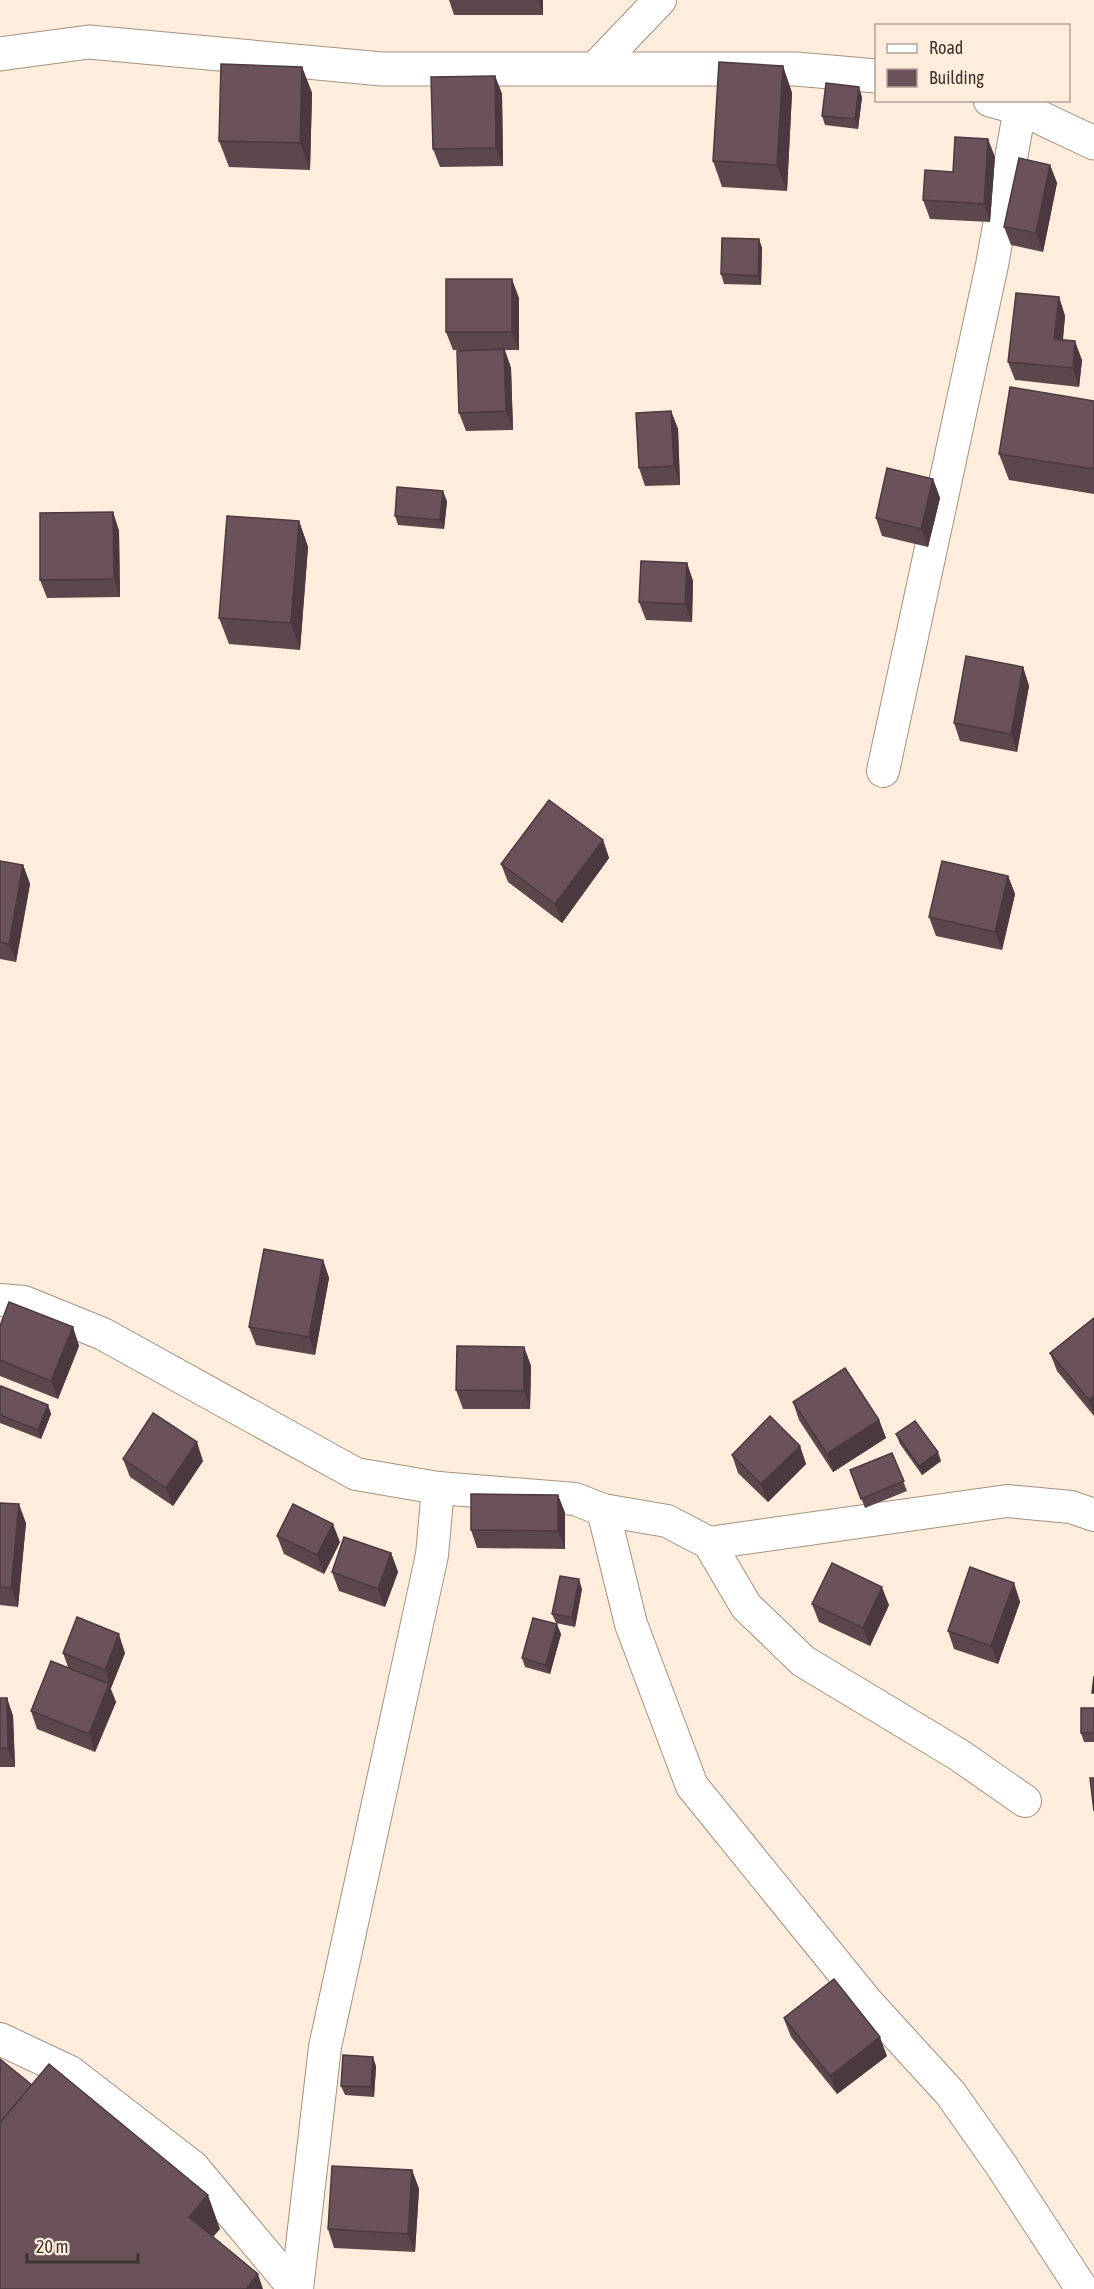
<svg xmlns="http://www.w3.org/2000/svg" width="1094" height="2289" viewBox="0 0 1094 2289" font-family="'Asap Condensed',sans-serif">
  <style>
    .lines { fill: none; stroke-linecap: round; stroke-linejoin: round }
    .minor-casing { stroke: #a5917f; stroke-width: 34 }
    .tertiary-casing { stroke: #a5917f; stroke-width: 35 }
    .minor { stroke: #fff; stroke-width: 32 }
    .tertiary { stroke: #fff; stroke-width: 33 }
    .wall { fill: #5c474d }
    .shaded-wall { fill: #4b393f }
    .building { fill: #6b525a; stroke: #4b393f; stroke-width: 1.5 }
  </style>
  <rect width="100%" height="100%" fill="#feeddd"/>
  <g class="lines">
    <defs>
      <g id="minor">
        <polyline points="594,69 660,0"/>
        <polyline points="883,771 992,265 1020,108"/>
        <polyline points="0,1300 24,1302 103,1334 356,1474 438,1488 575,1499 603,1510 667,1521 709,1543 1007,1501 1071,1507 1094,1515"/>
        <polyline points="603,1510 631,1624 692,1786 867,2002 951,2094 1001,2165 1082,2289"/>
        <polyline points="709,1543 746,1606 803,1661 959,1755 1025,1801"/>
        <polyline points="0,2039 70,2072 193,2167 295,2289"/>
        <polyline points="297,2289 325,2047 432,1555 438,1488"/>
      </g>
      <g id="tertiary">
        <polyline points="0,54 89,42 382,69 796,69 876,76"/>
        <polyline points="990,100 1020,108 1094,143"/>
      </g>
    </defs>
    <use href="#minor" class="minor-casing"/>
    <use href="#tertiary" class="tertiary-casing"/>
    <use href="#minor" class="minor"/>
    <use href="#tertiary" class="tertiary"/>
  </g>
  <g class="wall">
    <polygon points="449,0 543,0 543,15 454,15"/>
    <polygon points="783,66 792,93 787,191 722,187 713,161"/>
    <polygon points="302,67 312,93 310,170 229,167 219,141"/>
    <polygon points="495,76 502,94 503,166 440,167 433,149"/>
    <polygon points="862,97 858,129 825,125 822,116"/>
    <polygon points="995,157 990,222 930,219 923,200 953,172"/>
    <polygon points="1050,165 1057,183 1043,252 1011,245 1004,227"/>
    <polygon points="759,239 762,248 761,285 724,284 721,274"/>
    <polygon points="1059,297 1065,316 1063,340 1082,360 1079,387 1015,380 1008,362"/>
    <polygon points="519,298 519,350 505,350 511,368 513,430 466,431 459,413 474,350 453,350 446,332"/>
    <polygon points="1094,401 1094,494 1009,480 999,454"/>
    <polygon points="671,411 678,429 680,485 645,486 639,468"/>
    <polygon points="933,479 940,498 928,547 882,536 876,518"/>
    <polygon points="447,501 444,529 398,525 395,516"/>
    <polygon points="113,512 119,531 120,597 47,598 40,580"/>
    <polygon points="299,521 308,547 300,650 229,644 219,618"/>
    <polygon points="687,563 693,581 692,622 646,620 639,602"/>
    <polygon points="1023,667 1029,686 1017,752 960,741 954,723"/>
    <polygon points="603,840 609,858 562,923 508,882 501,864"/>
    <polygon points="0,861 23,865 30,884 16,962 0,959"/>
    <polygon points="1008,876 1015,894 1002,950 936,936 929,917"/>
    <polygon points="323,1260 329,1278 315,1355 256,1345 249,1327"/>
    <polygon points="1094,1318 1094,1416 1057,1371 1050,1353"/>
    <polygon points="0,1326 73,1327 79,1346 58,1399 0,1376"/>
    <polygon points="524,1347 531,1366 530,1409 463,1409 456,1390"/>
    <polygon points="0,1389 48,1405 51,1414 41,1439 0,1423"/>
    <polygon points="793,1402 879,1420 886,1438 833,1472 799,1420"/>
    <polygon points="896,1434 941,1461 922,1475 900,1444"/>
    <polygon points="800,1446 806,1464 768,1502 738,1473 732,1455"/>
    <polygon points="892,1453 907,1491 865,1508 850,1470"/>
    <polygon points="123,1459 203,1461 173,1506 130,1477"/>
    <polygon points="558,1495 565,1513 565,1549 477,1548 471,1530"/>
    <polygon points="0,1503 26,1523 18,1607 0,1605"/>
    <polygon points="277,1536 340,1542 324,1574 284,1554"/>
    <polygon points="391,1553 398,1572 385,1607 339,1591 332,1572"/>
    <polygon points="1014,1583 1020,1602 998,1664 954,1649 948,1631"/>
    <polygon points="582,1589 575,1627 556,1623 552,1614"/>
    <polygon points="812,1604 889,1605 870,1646 819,1622"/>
    <polygon points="561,1634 550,1674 525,1667 522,1658"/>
    <polygon points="63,1653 125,1653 111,1688 110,1688 116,1702 95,1752 37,1729 31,1711 68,1667"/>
    <polygon points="0,1698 7,1698 13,1716 15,1767 0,1767"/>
    <polygon points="1094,1708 1094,1742 1084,1742 1081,1733"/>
    <polygon points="784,2019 887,2056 837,2094 791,2037"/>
    <polygon points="376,2066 374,2097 345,2095 341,2086"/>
    <polygon points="412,2170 419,2189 415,2252 334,2248 328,2229"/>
  </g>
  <g class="shaded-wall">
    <polygon points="538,0 543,0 543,15"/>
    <polygon points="783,66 792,93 787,191 777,165"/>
    <polygon points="302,67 312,93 310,170 300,143"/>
    <polygon points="495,76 502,94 503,166 496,148"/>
    <polygon points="859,87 862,97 858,129 855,119"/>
    <polygon points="988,139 995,157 990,222 984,204"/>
    <polygon points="1050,165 1057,183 1043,252 1036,233"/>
    <polygon points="759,239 762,248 761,285 758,276"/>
    <polygon points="512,279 519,298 519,350 512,332"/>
    <polygon points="1059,297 1065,316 1061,357 1054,339"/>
    <polygon points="1075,341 1082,360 1079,387 1073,368"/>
    <polygon points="504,349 511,368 513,430 506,411"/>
    <polygon points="671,411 678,429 680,485 674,466"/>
    <polygon points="933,479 940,498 928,547 921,529"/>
    <polygon points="443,491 447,501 444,529 440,520"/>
    <polygon points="113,512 119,531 120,597 114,579"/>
    <polygon points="299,521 308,547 300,650 291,623"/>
    <polygon points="687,563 693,581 692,622 685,604"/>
    <polygon points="1023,667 1029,686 1017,752 1011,734"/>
    <polygon points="603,840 609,858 562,923 555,904"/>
    <polygon points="23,865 30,884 16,962 9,944"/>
    <polygon points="1008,876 1015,894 1002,950 995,932"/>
    <polygon points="323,1260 329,1278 315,1355 309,1337"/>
    <polygon points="73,1327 79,1346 58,1399 51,1381"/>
    <polygon points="524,1347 531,1366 530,1409 524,1391"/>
    <polygon points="1094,1396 1094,1413 1089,1400"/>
    <polygon points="48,1405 51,1414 41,1439 38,1430"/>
    <polygon points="879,1420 886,1438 833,1472 827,1454"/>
    <polygon points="197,1442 203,1461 173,1506 166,1488"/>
    <polygon points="800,1446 806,1464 768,1502 761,1484"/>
    <polygon points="938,1452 941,1461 922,1475 919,1466"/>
    <polygon points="558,1495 565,1513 565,1549 558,1531"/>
    <polygon points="19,1504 26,1523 18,1607 11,1588"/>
    <polygon points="333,1524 340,1542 324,1574 317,1555"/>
    <polygon points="391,1553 398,1572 385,1607 378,1589"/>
    <polygon points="579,1579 582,1589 575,1627 572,1617"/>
    <polygon points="1014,1583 1020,1602 998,1664 991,1646"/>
    <polygon points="882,1587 889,1605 870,1646 863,1628"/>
    <polygon points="557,1624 561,1634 550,1674 546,1665"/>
    <polygon points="119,1634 125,1653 111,1688 105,1670"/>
    <polygon points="109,1684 116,1702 95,1752 89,1734"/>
    <polygon points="7,1698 13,1716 15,1767 8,1748"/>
    <polygon points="880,2037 887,2056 837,2094 830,2076"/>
    <polygon points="373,2057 376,2066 374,2097 371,2087"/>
    <polygon points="412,2170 419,2189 415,2252 408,2234"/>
    <polygon points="208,2195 220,2229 201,2251 189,2217"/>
    <polygon points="258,2274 263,2289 246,2289"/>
  </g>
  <g class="building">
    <polygon points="719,62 783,66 777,165 713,161"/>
    <polygon points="221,64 302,67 300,143 219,141"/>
    <polygon points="495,76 496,148 433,149 431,77"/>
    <polygon points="826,83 859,87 855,119 822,116"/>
    <polygon points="955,137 988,139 984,204 923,200 925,170 953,172"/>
    <polygon points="1019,158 1050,165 1036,233 1004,227"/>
    <polygon points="722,238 759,239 758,276 721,274"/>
    <rect x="446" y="279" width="66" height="53"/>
    <polygon points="1016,293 1059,297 1054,339 1075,341 1073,368 1008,362"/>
    <polygon points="504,349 506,411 459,413 457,351"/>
    <polygon points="1010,387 1094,401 1094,469 999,454"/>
    <polygon points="671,411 674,466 639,468 636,413"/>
    <polygon points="887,468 933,479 921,529 876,518"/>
    <polygon points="397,487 443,491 440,520 395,516"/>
    <polygon points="113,512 114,579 40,580 40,513"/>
    <polygon points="227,516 299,521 291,623 219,618"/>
    <polygon points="641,561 687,563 685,604 639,602"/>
    <polygon points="966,656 1023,667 1011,734 954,723"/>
    <polygon points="549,800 603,840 555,904 501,864"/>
    <polygon points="0,861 23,865 9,944 0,942"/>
    <polygon points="942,861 1008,876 995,932 929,917"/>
    <polygon points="264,1249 323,1260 309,1337 249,1327"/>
    <polygon points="9,1302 73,1327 51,1381 0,1360 0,1326"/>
    <polygon points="1094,1318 1094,1396 1089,1400 1050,1353"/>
    <polygon points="457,1346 524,1347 524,1391 456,1390"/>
    <polygon points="845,1368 879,1420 827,1454 793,1402"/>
    <polygon points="1,1386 48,1405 38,1430 0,1415 0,1389"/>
    <polygon points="153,1413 197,1442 166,1488 123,1459"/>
    <polygon points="770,1416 800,1446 761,1484 732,1455"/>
    <polygon points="915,1421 938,1452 919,1466 896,1434"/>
    <polygon points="892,1453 904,1481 861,1499 850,1470"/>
    <polygon points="471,1494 558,1495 558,1531 471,1530"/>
    <polygon points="0,1503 19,1504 11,1588 0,1587"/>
    <polygon points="293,1504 333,1524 317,1555 277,1536"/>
    <polygon points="344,1537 391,1553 378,1589 332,1572"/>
    <polygon points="832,1563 882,1587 863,1628 812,1604"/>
    <polygon points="970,1567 1014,1583 991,1646 948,1631"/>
    <polygon points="560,1576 579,1579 572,1617 552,1614"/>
    <polygon points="77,1617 119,1634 105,1670 63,1653"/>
    <polygon points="533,1618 557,1624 546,1665 522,1658"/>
    <polygon points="51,1661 109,1684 89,1734 31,1711"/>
    <polygon points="1094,1676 1094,1693 1092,1693"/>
    <polygon points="0,1698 7,1698 8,1748 0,1749"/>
    <rect x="1081" y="1708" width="13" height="25"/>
    <polygon points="1090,1778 1094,1778 1094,1811"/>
    <polygon points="834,1979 880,2037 830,2076 784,2018"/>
    <polygon points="343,2055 373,2057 371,2087 341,2086"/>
    <polygon points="0,2059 32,2085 0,2123"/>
    <polygon points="49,2064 208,2195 189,2217 258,2274 246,2289 0,2289 0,2123"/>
    <polygon points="332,2166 412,2170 408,2234 328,2229"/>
  </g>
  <rect x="875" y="24" width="195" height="78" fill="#feeddd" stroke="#b1a397" stroke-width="1.5"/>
  <rect x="887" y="44" width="30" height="9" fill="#ffffff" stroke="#b1a397" stroke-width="1.5"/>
  <text x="929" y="54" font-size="18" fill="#3d342d">Road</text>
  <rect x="887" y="69" width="30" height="18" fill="#6b525a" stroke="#b1a397" stroke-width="1.5"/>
  <text x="929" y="84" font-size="18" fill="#3d342d">Building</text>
  <path d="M27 2253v9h111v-9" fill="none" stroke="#3d342d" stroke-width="3"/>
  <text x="36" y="2253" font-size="18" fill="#3d342d" stroke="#feeddd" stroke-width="4.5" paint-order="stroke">20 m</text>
</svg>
